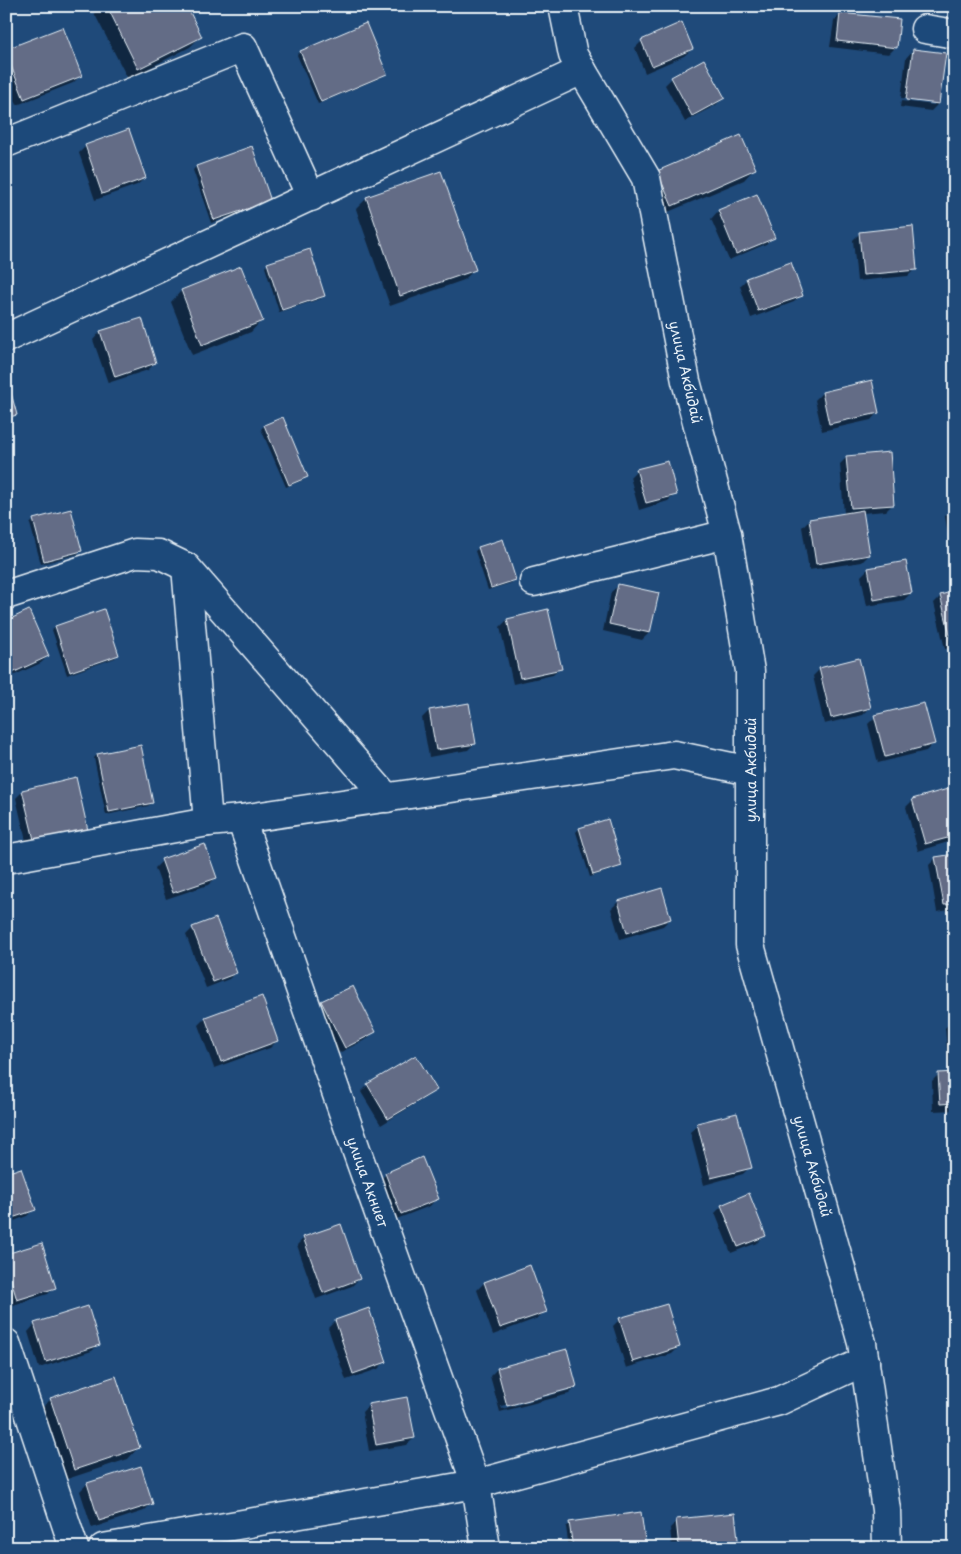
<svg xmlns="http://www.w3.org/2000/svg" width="961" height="1554" viewBox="0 0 961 1554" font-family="'Playpen Sans',sans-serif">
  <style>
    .shadow { fill: #0007; fill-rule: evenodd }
    .building { fill: #646c86; stroke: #e8f1f8 }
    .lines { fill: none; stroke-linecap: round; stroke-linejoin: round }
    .minor-casing { stroke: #e8f1f8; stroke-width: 31 }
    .minor { stroke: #1f4a7a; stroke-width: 28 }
    .labels { text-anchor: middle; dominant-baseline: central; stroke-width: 4; stroke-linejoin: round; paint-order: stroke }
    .street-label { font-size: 14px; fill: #e8f1f8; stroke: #1f4a7a }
  </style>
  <rect width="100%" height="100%" fill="#1f4a7a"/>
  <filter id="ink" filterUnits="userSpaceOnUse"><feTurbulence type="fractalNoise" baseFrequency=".02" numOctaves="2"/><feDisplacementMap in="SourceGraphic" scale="10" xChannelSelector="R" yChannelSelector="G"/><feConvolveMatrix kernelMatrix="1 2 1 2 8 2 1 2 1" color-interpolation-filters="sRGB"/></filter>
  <g filter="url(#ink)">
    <g class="shadow">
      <polygon points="95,6 185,6 200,37 190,47 128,79 92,9"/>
      <polygon points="902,6 929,6 924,12"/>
      <polygon points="841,14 896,47 889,54 830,47 834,21"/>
      <polygon points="366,25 385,73 382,77 318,104 297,55 300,52"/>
      <polygon points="642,41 692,49 684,56 645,73 635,48"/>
      <polygon points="6,50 80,76 73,83 17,105 6,78"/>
      <polygon points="913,50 938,104 931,111 900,107 901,101 934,105 934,102 901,98 906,58"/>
      <polygon points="704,61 723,98 716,105 685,122 665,85 672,78"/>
      <polygon points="86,146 145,178 137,185 95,200 79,153"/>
      <polygon points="196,167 267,204 211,223 193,170"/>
      <polygon points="754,169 744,180 661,215 658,172"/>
      <polygon points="756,196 773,237 766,244 729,260 711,219 718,211"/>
      <polygon points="367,198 474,270 464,280 390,306 356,209"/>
      <polygon points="860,233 915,269 908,276 857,281 853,240"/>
      <polygon points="268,264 324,296 320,299 279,312 265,267"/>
      <polygon points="240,268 261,321 251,332 192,355 171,302 181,291"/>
      <polygon points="747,279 801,295 794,302 751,318 740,286"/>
      <polygon points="141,319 155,363 148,370 108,383 93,340 100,332"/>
      <polygon points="871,382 878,412 871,420 822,431 815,400 822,393"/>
      <polygon points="283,419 306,477 303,480 286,487 261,429 264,426"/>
      <polygon points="847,457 893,504 886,511 862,513 869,555 862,562 809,570 802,527 809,520 844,514 840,464"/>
      <polygon points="637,470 675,494 668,501 639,510 630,477"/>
      <polygon points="955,508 955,546 950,547 945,516"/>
      <polygon points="34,520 81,551 78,554 41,564 30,524"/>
      <polygon points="479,548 515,579 511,583 488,590 475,551"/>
      <polygon points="868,569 911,593 904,600 867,606 861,576"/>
      <polygon points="619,585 657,594 649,633 642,640 603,631 611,592"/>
      <polygon points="955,593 955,647 945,649 934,603 941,596"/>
      <polygon points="103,611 118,655 115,658 67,675 52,630 55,627"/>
      <polygon points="547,611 560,668 553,675 513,684 500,627 507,620"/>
      <polygon points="6,622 48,656 41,663 6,679"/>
      <polygon points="820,669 870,708 863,715 824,724 813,676"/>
      <polygon points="468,704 475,743 468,750 429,757 422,718 429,711"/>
      <polygon points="875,717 933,744 926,751 878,763 868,724"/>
      <polygon points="97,755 152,803 148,806 106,815 94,758"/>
      <polygon points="75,779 29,854 16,798 23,791"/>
      <polygon points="955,788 955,840 918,851 906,807 913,800"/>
      <polygon points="607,820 621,865 618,868 590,877 576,832 579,829"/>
      <polygon points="955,855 955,909 937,912 929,865 936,858"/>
      <polygon points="162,861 216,878 208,885 166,899 155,868"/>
      <polygon points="661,889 670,919 663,926 620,939 611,909 618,902"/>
      <polygon points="955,919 955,955 952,955 948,925"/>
      <polygon points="193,928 236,972 229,979 206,988 186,935"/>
      <polygon points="262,997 277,1041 270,1048 214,1068 198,1025 205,1018"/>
      <polygon points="322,1002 374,1032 367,1039 337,1054 315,1009"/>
      <polygon points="952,1021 955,1021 955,1069 949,1070 945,1028"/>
      <polygon points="955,1073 955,1110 933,1111 932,1081 939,1074"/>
      <polygon points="368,1085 435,1089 428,1096 381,1125 361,1092"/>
      <polygon points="698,1125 750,1167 743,1174 704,1185 690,1132"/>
      <polygon points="386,1174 437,1198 430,1206 394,1220 379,1181"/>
      <polygon points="6,1175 34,1209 27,1216 6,1224"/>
      <polygon points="722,1206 764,1236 757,1243 731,1253 715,1213"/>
      <polygon points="304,1238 359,1279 352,1286 316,1299 297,1245"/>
      <polygon points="6,1255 55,1287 48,1294 10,1306 6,1293"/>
      <polygon points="484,1283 545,1311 538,1318 493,1335 477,1290"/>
      <polygon points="620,1319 679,1347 672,1354 626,1368 613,1326"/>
      <polygon points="335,1321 385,1362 378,1369 346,1380 328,1328"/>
      <polygon points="35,1324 99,1344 92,1351 39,1368 28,1332"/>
      <path d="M497,1369L576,1387L569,1394L500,1412L490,1376ZM569,1388V1390L502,1409L501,1406Z"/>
      <polygon points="51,1399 138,1448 128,1459 64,1480 41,1409"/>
      <polygon points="369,1405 414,1438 407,1445 369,1451 362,1412"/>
      <polygon points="87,1484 151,1504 144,1511 92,1528 80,1491"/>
      <polygon points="677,1521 737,1548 672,1548 670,1528"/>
      <polygon points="570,1524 645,1548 569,1548 566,1527"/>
    </g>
    <g class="building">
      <polygon points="107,6 187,6 202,37 138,69"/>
      <polygon points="840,13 900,19 897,48 837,41"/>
      <polygon points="682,22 693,49 652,66 641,40"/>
      <polygon points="366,23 387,74 321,102 300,51"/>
      <polygon points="63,27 82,76 24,99 6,53 6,49"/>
      <polygon points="913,49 946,53 939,104 906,100"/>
      <polygon points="704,59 725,98 692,116 671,77"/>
      <polygon points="129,129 146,178 102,194 85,145"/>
      <polygon points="741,135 756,169 672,206 657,171"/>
      <polygon points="252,146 271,201 214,220 196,166"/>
      <polygon points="441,171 476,270 400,296 366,197"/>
      <polygon points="757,194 775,238 736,254 718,210"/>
      <polygon points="913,226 917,270 863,275 859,232"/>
      <polygon points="310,249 325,296 282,310 267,263"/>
      <polygon points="791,262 803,296 758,311 746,278"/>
      <polygon points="241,266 263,321 202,345 181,290"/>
      <polygon points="142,318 156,363 115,377 100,331"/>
      <polygon points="7,378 17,415 6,418 6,378"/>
      <polygon points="872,380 879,413 829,424 822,392"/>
      <polygon points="283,417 308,477 289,485 264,425"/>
      <polygon points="890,452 894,505 851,508 846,456"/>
      <polygon points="668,461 677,495 646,503 636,469"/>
      <polygon points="71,509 82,551 44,561 33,519"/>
      <polygon points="863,510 870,555 816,564 809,519"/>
      <polygon points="503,539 516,580 491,588 478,547"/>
      <polygon points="906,561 912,593 874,600 868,568"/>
      <polygon points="618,584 659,593 650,633 609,624"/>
      <polygon points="955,591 955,642 952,643 940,595"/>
      <polygon points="104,609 119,655 70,672 55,626"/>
      <polygon points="548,609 562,669 520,678 507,619"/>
      <polygon points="29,610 49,656 6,676 6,621"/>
      <polygon points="859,658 871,708 831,718 819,668"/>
      <polygon points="469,703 476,744 436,750 429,710"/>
      <polygon points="924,703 935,744 885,757 874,715"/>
      <polygon points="141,745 153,803 109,812 97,754"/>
      <polygon points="76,777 89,835 36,848 22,790"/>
      <polygon points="955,787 955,836 925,844 912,799"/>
      <polygon points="608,819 622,866 593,875 579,828"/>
      <polygon points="205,844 217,878 173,893 161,859"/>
      <polygon points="955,854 955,904 944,905 935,857"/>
      <polygon points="662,888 671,919 627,933 618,901"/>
      <polygon points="216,918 237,973 213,982 192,927"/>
      <polygon points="353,986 376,1032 345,1048 321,1001"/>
      <polygon points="262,996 278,1041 221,1062 205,1017"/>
      <polygon points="955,1019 955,1055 951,1020"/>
      <polygon points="416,1055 437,1090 388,1119 367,1084"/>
      <polygon points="955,1072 955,1103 940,1104 938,1073"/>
      <polygon points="737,1113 752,1168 711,1178 697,1123"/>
      <polygon points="422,1157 439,1199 401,1214 385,1173"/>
      <polygon points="21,1168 36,1210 6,1220 6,1173"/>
      <polygon points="749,1193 766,1236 738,1247 721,1205"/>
      <polygon points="341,1224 360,1279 323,1293 303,1237"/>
      <polygon points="42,1243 56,1288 17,1300 6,1264 6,1254"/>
      <polygon points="530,1265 547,1312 500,1328 484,1282"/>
      <polygon points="667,1304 680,1347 633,1362 619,1318"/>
      <polygon points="88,1306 100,1345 46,1362 34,1323"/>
      <polygon points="369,1308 387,1362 353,1374 335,1320"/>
      <polygon points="567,1349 577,1387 507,1406 497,1368"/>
      <polygon points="116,1376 140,1448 74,1470 50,1398"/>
      <polygon points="407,1397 415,1438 376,1445 368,1404"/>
      <polygon points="141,1466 153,1504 99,1521 87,1483"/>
      <polygon points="641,1512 646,1548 573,1548 569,1522"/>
      <polygon points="735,1513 739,1548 679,1548 676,1519"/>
    </g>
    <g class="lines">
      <defs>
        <g id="minor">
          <polyline points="563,6 573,55 646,178 686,381 727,534 750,671 750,945 862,1343 886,1510 887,1548"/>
          <polyline points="925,29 955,34"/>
          <polyline points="6,143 243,47 311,197"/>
          <polyline points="6,338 582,70"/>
          <polyline points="186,567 208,822"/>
          <polyline points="534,582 727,534"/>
          <polyline points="6,595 135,553 159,554 186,567 387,798"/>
          <polyline points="241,819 357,1152 476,1484 486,1548"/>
          <polyline points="6,859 208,822 241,819 674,755 750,771"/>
          <polyline points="6,1343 74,1548"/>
          <polyline points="103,1548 476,1484 779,1401 865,1361"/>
        </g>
      </defs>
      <use href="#minor" class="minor-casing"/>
      <use href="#minor" class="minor"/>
    </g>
  </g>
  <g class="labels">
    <g class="street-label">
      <text transform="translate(686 372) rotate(77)">улица Акбидай</text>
      <text transform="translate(750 770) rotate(-90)">улица Акбидай</text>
      <text transform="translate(813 1166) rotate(74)">улица Акбидай</text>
      <text transform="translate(368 1182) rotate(70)">улица Акниет</text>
    </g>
  </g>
  <rect width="961" height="1554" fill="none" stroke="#1f4a7a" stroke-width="25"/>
  <rect x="12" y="12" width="936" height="1529" fill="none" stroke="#e8f1f8" stroke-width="2" filter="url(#ink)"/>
</svg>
